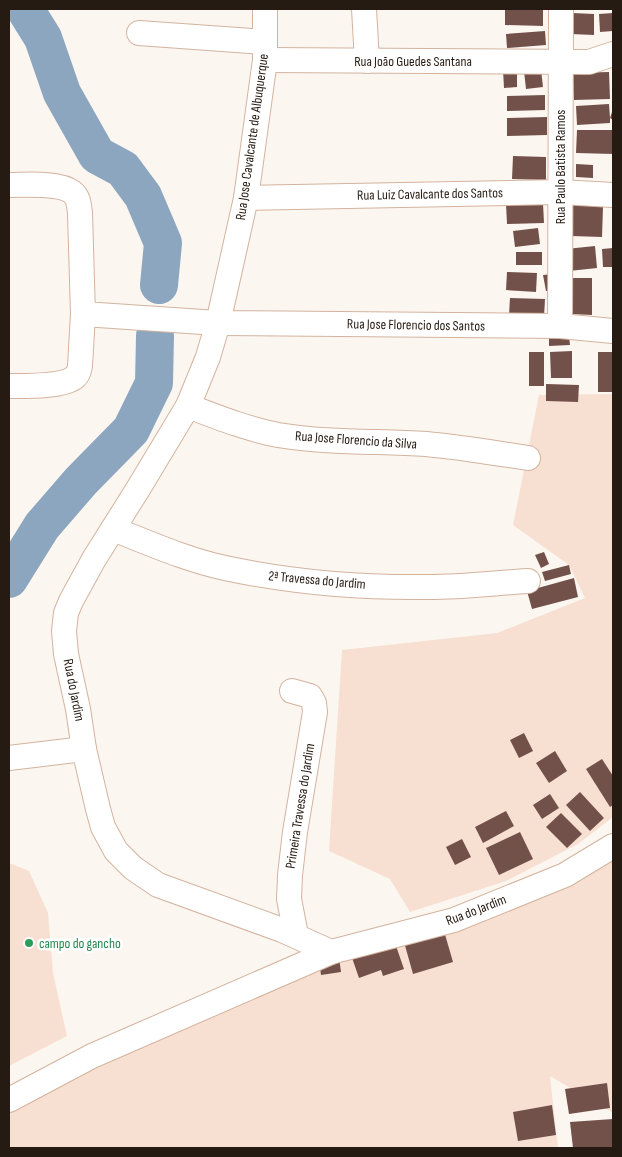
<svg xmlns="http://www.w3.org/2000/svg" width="622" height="1157" viewBox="0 0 622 1157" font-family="'Sofia Sans Condensed',sans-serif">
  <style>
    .green { fill: #f7e0d1 }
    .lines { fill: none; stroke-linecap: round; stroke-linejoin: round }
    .river { stroke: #8da6bf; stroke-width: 38 }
    .building { fill: #72514b }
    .minor-casing { stroke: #d3b39e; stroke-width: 26 }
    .minor { stroke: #fff; stroke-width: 24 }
    .leisure-dot { fill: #2e9e5b; stroke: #fff; stroke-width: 2 }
    .labels { text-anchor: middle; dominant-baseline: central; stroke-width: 5; stroke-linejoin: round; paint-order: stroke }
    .street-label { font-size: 14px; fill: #261b13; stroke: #fff }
    .leisure-label { font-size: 14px; fill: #27864d; stroke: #fff; text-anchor: start }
  </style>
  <rect width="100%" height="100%" fill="#fcf6f1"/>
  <g class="green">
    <polygon points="613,394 613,817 578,844 506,881 410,912 390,879 329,851 342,650 497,633 585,598 569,565 513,525 539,395"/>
    <polygon points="613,852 613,1113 550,1076 558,1148 9,1148 9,1114 91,1067 300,974"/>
    <polygon points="9,863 29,871 48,913 53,973 67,1036 9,1066"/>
  </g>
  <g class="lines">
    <g class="river">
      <polyline points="25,9 43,38 62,93 97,155 123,169 143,196 163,243 159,285"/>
      <polyline points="9,579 42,526 81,481 131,430 154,383 155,336"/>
    </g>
  </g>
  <g class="building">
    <polygon points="505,10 543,10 543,26 505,25"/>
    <polygon points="572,13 594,14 594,35 571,34"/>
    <polygon points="613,13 613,31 600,32 599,14"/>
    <polygon points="545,31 546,45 507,48 506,34"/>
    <polygon points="541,69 543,87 526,89 524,71"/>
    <polygon points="503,70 517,70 517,87 504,88"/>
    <polygon points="609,72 610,99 574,100 573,73"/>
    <polygon points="545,95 545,110 507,111 507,96"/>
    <polygon points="609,104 610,118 613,109 613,120 610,118 610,123 577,125 576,106"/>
    <polygon points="547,117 547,135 507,136 507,118"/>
    <polygon points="577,130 613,130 613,154 576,153"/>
    <polygon points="513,156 546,157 546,180 512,179"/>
    <polygon points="576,164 593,165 593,178 576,177"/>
    <polygon points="543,203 544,223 507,224 506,204"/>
    <polygon points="572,205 603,207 602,237 571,236"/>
    <polygon points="538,228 540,244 515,247 513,231"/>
    <polygon points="595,246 597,268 569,271 566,249"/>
    <polygon points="613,248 613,267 603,267 602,249"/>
    <rect x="516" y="252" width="26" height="13"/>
    <polygon points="507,272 537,273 536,292 506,290"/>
    <polygon points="554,274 556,290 546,291 543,275"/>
    <polygon points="572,278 592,278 592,315 571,314"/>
    <polygon points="510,298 545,299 544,317 509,315"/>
    <polygon points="569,336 570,345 549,346 549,337"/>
    <polygon points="572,351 572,378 551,378 550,352"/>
    <rect x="529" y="352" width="15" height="34"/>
    <rect x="598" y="352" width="15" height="40"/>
    <polygon points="546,384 579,385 578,402 546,401"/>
    <polygon points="544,552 549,564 541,568 535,555"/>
    <polygon points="569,565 571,574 545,581 542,572"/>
    <polygon points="574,578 578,597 532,609 527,591"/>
    <polygon points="524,733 533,751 519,758 510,740"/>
    <polygon points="555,751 567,771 549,783 536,763"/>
    <polygon points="602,759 613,776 613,805 610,807 586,769"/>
    <polygon points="580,792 604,818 590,831 566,805"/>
    <polygon points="550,794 559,808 542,819 533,805"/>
    <polygon points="506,811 514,826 483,843 475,827"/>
    <polygon points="561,813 582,834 567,848 546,827"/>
    <polygon points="520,832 533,859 499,875 486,848"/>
    <polygon points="462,839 471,857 455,865 446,847"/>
    <polygon points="444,931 453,962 413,974 404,942"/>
    <polygon points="395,943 404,969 383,976 381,970 359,978 350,952"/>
    <polygon points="339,957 341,972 321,975 319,960"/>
    <polygon points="607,1083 610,1108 569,1114 565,1089"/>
    <polygon points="552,1105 556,1135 518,1141 513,1112"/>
    <polygon points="613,1119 613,1148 573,1148 570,1122"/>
  </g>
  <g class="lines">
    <defs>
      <g id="minor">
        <polyline points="265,9 265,60 246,198 218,323 208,357 188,406 138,489 94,559 71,601 66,613 64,631 66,654 78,709 84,749 98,809 103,827 116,851 133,868 158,885 282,930 331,952"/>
        <polyline points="364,9 367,61"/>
        <polyline points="139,33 265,42"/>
        <polyline points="265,60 589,62 613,54"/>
        <path d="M9,185C25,185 59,182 72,192C79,197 79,206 80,213L83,314L218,323L560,326L613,331"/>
        <polyline points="246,198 560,192 613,195"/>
        <polyline points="560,326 561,9"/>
        <path d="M9,386C25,386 63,387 75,377C79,374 79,370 80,366L83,314"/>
        <path d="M188,406C217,417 247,429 278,435C327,443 377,441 426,444C460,447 494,453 528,458"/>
        <path d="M113,529C149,543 187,560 225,568C291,582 361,588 429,587C462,587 495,583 528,581"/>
        <polyline points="292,691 310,696 314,703 315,712 295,832 290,875 289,899 296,935"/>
        <polyline points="9,758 84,749"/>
        <polyline points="9,1100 92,1056 331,952 454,920 565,875 613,846"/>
      </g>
    </defs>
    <use href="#minor" class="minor-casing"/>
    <use href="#minor" class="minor"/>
  </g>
  <circle class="leisure-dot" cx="29" cy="943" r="5"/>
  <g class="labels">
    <g class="street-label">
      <text x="413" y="61">Rua João Guedes Santana</text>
      <text transform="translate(252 137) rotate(-82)">Rua Jose Cavalcante de Albuquerque</text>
      <text transform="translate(560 167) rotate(-90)">Rua Paulo Batista Ramos</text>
      <text transform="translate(430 194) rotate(-1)">Rua Luiz Cavalcante dos Santos</text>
      <text transform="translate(416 325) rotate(1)">Rua Jose Florencio dos Santos</text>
      <text transform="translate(356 440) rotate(4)">Rua Jose Florencio da Silva</text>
      <text transform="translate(317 580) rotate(5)">2ª Travessa do Jardim</text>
      <text transform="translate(74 690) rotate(79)">Rua do Jardim</text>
      <text transform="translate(300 806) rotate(-81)">Primeira Travessa do Jardim</text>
      <text transform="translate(476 910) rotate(-21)">Rua do Jardim</text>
    </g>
    <g class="leisure-label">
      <text x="39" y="943">campo do gancho</text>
    </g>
  </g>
  <rect width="622" height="1157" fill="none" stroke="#261b13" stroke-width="20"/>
</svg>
